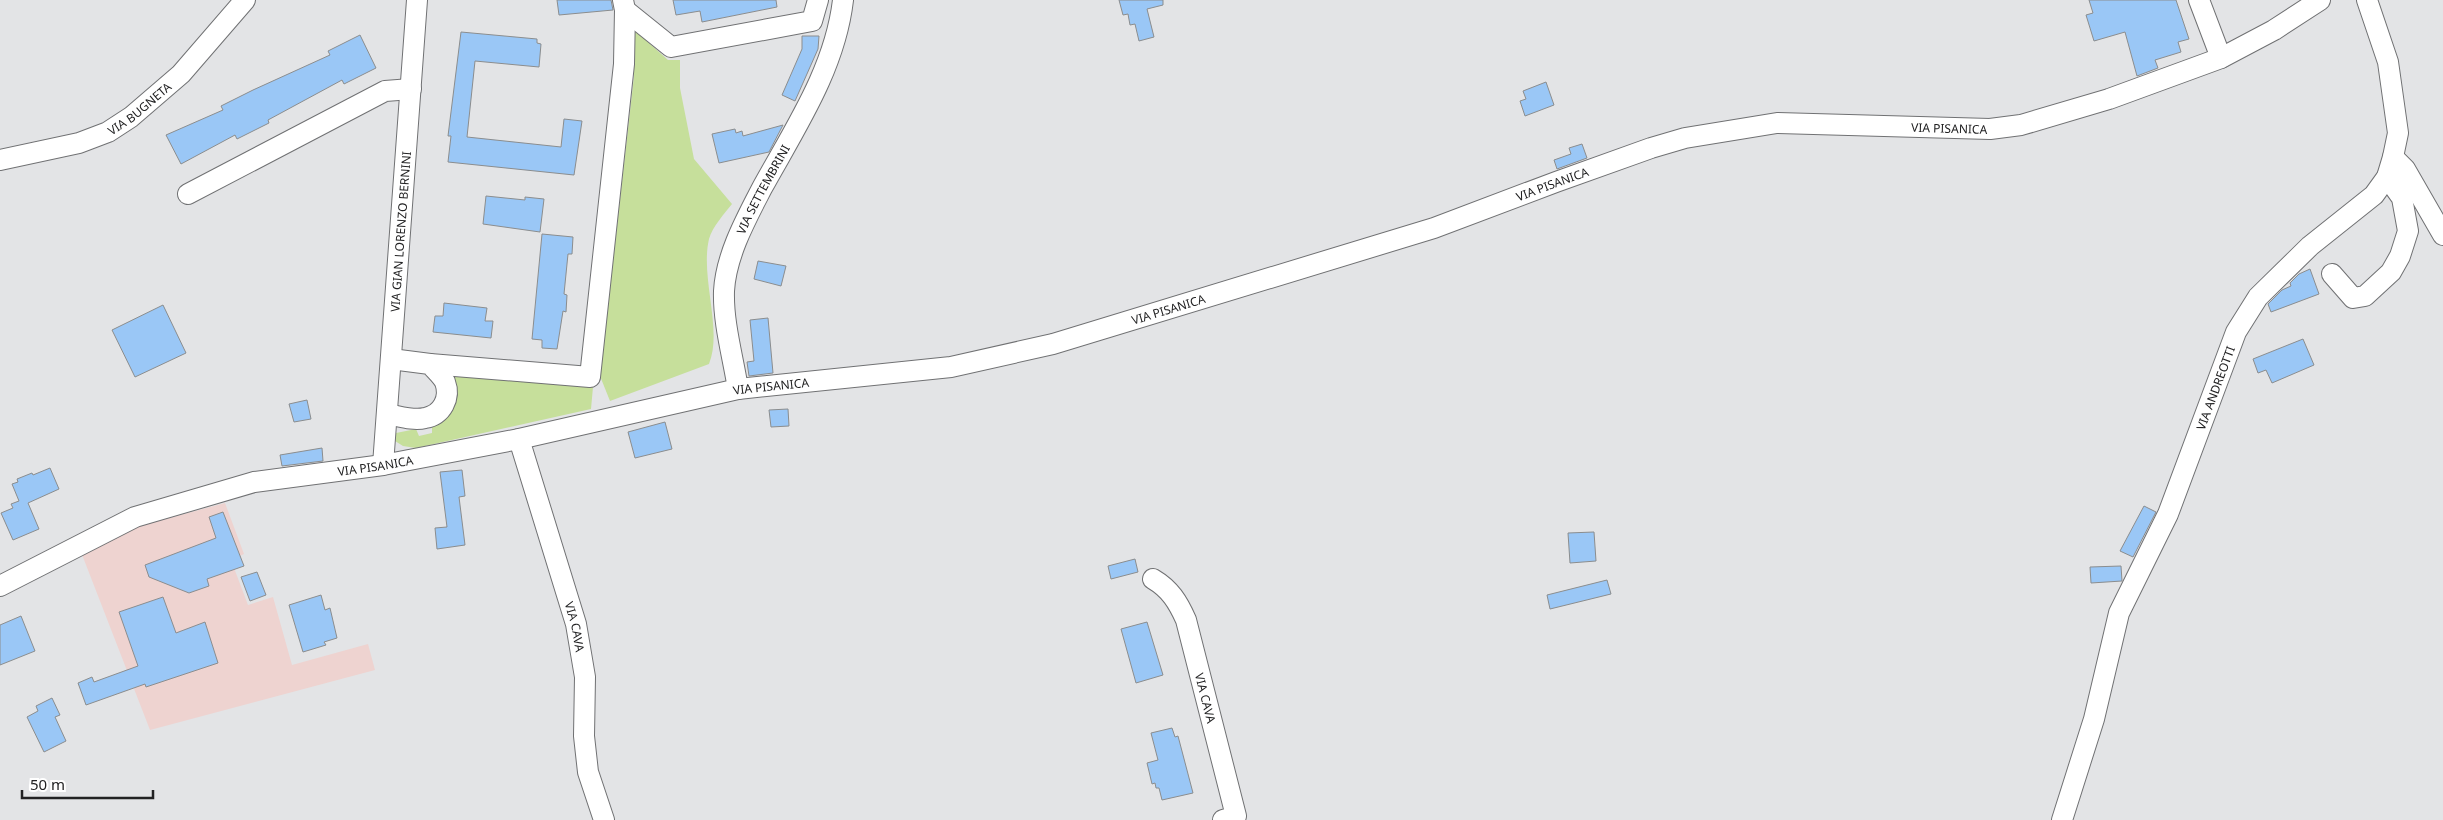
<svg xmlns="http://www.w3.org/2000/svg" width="2443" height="820" viewBox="0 0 2443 820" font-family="'Noto Sans',sans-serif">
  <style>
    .industrial { fill: #eed3d0 }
    .green { fill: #c6df9b }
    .building { fill: #9ac7f6; stroke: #8b8d8e }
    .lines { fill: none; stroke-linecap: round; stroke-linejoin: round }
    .minor-casing { stroke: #707173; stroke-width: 22 }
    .minor { stroke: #fff; stroke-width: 20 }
    .labels { text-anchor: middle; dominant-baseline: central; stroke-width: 5; stroke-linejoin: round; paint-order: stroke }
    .street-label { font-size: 12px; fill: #222223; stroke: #fff }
  </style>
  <rect width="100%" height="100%" fill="#e3e4e6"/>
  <polygon class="industrial" points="225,503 244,554 231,560 248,605 273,597 292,665 368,644 375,670 150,730 81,552 132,528"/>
  <g class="green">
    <path d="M631,27L668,60H680V88L694,159L732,204C725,213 712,227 709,239C700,278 723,329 709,364L610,401L600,376L634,76Z"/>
    <polygon points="451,375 593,387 591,409 416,448 403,446 395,441 396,433 416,429 419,436 432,433 432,426"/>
  </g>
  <g class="building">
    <polygon points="557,0 611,0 613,10 559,15"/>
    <polygon points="673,0 776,0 777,7 702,22 700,11 676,15"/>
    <polygon points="1119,0 1163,0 1163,5 1147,9 1154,37 1139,41 1135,24 1130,25 1128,14 1123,15"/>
    <polygon points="2089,0 2176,0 2189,39 2178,42 2181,52 2155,60 2158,68 2137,76 2125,32 2094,41 2086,15 2093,13"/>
    <polygon points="461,32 537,39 537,43 541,44 539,67 475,61 467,137 561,147 564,119 582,121 574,175 448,162 451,136 448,136"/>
    <polygon points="360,35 376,68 344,84 342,80 268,120 269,123 237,139 235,135 181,164 166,135 223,110 221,106 253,90 330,55 328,51"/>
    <polygon points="802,36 819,36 818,49 795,101 782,95 802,49"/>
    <polygon points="1546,82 1554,105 1525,116 1520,101 1526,99 1523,91"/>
    <polygon points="783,125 769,152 719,163 712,134 735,129 736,133 742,131 743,136"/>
    <polygon points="1582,144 1587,158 1557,169 1554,160 1571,154 1569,148"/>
    <polygon points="486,196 525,200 525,197 544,199 540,232 483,224"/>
    <polygon points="542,234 573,237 572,254 568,254 564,294 567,295 566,312 563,311 557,349 542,348 542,340 532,339"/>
    <polygon points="758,261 786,266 781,286 754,279"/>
    <polygon points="2310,269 2319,294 2271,312 2268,304 2282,290 2291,286 2290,283 2299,274"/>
    <polygon points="444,303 487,308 485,321 493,321 491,338 433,332 435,316 443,316"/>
    <polygon points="163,305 186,353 135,377 112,330"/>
    <polygon points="768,318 773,373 749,376 747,362 754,361 750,320"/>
    <polygon points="2303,339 2314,365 2272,383 2266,370 2258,373 2253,359"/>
    <polygon points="307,400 311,419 294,422 289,404"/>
    <polygon points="788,409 789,426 771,427 769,410"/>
    <polygon points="665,422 672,449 635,458 628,432"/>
    <polygon points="322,448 323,461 282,466 280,455"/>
    <polygon points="50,468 59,489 28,503 39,529 13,540 1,513 13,508 11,504 19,501 12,484 18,482 17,479 32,473 33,475"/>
    <polygon points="462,470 465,496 459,497 465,545 437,549 435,528 447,527 440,472"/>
    <polygon points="2144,506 2156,512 2133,557 2120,551"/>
    <polygon points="223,512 244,566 207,579 209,586 189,593 149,577 145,565 216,538 209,517"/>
    <polygon points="1594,532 1596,561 1570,563 1568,533"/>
    <polygon points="1135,559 1138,572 1111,579 1108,566"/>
    <polygon points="2121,566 2122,581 2091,583 2090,567"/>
    <polygon points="257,572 266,595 250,601 241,577"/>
    <polygon points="1607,580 1611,594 1550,609 1547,595"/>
    <polygon points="321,595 325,610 330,608 337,638 324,642 326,645 303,652 289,605"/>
    <polygon points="163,597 176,633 205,622 218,663 146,687 145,684 86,705 78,683 92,677 94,682 138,666 119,612"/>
    <polygon points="21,616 35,651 0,665 0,625"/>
    <polygon points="1147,622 1163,675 1136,683 1121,629"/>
    <polygon points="52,698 60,715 55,717 66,741 44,752 27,717 38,711 36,706"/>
    <polygon points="1172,728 1175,737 1178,736 1193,793 1162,800 1159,788 1156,788 1155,783 1152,784 1147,763 1158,760 1151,733"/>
  </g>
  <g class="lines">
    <defs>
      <g id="minor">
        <polyline points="2199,0 2221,58"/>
        <polyline points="625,10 671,47 812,21 818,0"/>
        <polyline points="2393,157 2405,169 2443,235"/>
        <path id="s1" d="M0,160L79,143L108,132L131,117L181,74L245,0"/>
        <polyline points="188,194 385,91 411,89"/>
        <polyline points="2332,274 2353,298 2365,296 2391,272 2400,256 2408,231 2402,198 2387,177"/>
        <polyline points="430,364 590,377 624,64 625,10 623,0"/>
        <path id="s2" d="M738,389C733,357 723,323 724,291C726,255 746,219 762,188C795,128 835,69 843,0"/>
        <path d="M387,414C399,416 413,421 425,418C442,415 451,398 445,382C442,376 435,370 430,364L391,359"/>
        <path id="s3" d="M519,439L576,624L585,677L584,736L588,772L604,820"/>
        <path id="s4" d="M383,465L417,0"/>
        <path id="s5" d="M1153,579C1170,589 1178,602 1186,620L1236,816L1223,820"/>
        <path id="s6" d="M0,586L135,517L254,482L383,465L519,439L738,389L951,367L1053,344L1434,228L1556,182L1651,148L1685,138L1777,123L1990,129L2021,125L2109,99L2221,58L2274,30L2320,0"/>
        <path id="s7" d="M2062,820L2094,719L2119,613L2168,514L2236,332L2258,297L2310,246L2374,195L2387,177L2393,157L2398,133L2388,62L2367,0"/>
      </g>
    </defs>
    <use href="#minor" class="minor-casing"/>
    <use href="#minor" class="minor"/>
  </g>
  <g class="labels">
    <g class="street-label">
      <text stroke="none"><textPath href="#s1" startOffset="151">VIA BUGNETA</textPath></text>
      <text stroke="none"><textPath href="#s6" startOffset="2018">VIA PISANICA</textPath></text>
      <text stroke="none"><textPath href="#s6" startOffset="1612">VIA PISANICA</textPath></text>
      <text stroke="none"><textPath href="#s2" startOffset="209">VIA SETTEMBRINI</textPath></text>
      <text stroke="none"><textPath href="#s4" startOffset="234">VIA GIAN LORENZO BERNINI</textPath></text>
      <text stroke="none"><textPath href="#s6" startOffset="1208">VIA PISANICA</textPath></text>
      <text stroke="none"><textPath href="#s6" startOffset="802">VIA PISANICA</textPath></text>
      <text stroke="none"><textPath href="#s7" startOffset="460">VIA ANDREOTTI</textPath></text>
      <text stroke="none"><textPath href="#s6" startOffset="398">VIA PISANICA</textPath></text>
      <text stroke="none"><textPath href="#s3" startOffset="196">VIA CAVA</textPath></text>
      <text stroke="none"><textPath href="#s5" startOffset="134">VIA CAVA</textPath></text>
    </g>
  </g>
  <path d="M22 790v8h131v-8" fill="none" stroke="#222223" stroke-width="2.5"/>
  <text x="30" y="790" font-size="15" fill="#222223" stroke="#ffffff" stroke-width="4" paint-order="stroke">50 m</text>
</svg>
